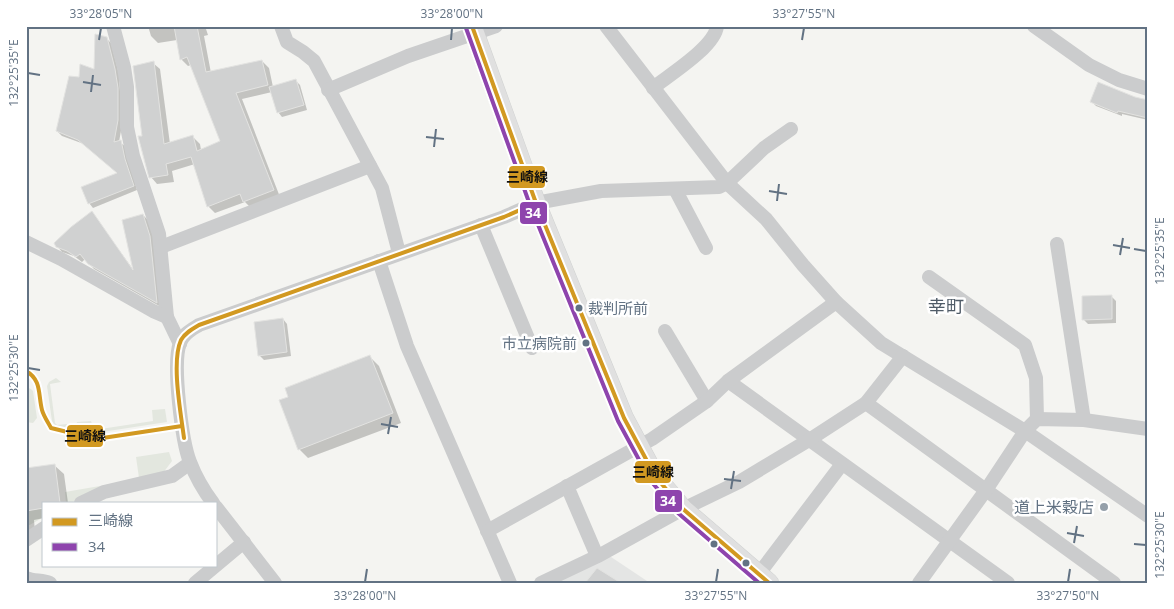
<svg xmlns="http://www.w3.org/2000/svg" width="1174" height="609" viewBox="0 0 1174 609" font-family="'Open Sans','Noto Sans JP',sans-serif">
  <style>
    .built { fill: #e4e5e4 }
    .green { fill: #e3e7df }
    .shadow { fill: #0003 }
    .building { fill: #d0d1d1; stroke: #e3e3e1 }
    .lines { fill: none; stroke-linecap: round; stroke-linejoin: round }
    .secondary-casing { stroke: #d0d2d1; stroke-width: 20 }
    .minor { stroke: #cbcccd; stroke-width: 14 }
    .secondary { stroke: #e0e0e0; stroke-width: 19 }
    .bus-1-casing { stroke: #fff; stroke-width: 8 }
    .bus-2-casing { stroke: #fff; stroke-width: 8 }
    .bus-1 { stroke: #d29921; stroke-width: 4 }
    .bus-2 { stroke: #8e44ad; stroke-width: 4 }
    .ticks { fill: none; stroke: #627283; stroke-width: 2 }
    .bus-dot { fill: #627283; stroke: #fff; stroke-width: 2 }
    .poi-dot { fill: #95a0aa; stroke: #fff; stroke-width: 2 }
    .labels { text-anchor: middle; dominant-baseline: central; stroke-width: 5; stroke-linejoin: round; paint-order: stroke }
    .bus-label { font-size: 15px; fill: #627283; stroke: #fff; text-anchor: start }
    .poi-label { font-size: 16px; fill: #627283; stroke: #fff; text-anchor: end }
    .neighbourhood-label { font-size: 18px; fill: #505c68; stroke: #fff }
    .line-badge { stroke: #fff; stroke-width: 2 }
    .badge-label { font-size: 14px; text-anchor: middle; font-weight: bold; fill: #fff }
    .pale-badge-label { font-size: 14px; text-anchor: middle; font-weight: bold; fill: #111 }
    .neatline { fill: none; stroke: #627283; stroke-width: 2 }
    .ticks-label { font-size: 12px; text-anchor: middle; fill: #627283 }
  </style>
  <rect width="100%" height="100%" fill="#f4f4f1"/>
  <polygon class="built" points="608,555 650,583 554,583"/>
  <g class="green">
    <polygon points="56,378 61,382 50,384 55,423 57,425 67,424 67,430 56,427 52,421 47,386 49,382"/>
    <polygon points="26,387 31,389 33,391 37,418 33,423 26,422"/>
    <polygon points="165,409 167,422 89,434 75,431 77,422 91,421 94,430 153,421 152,410"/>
    <polygon points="169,452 172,461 163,473 139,478 136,457"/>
    <polygon points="123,482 83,495 72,503 66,503 65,492"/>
    <polygon points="44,508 44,517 26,527 26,511"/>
  </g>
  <g class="shadow">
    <polygon points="148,26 205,26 208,35 204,36 211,73 262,61 269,68 273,87 296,81 300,85 307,110 282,117 278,112 272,92 242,99 280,197 251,208 245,202 215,213 208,206 195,164 172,171 174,182 157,184 151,177 143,137 153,63 160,69 170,144 193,137 200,144 201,150 221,142 191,65 188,66 181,59 177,40 158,43 151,36"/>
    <polygon points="106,38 111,43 119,74 122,125 119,142 125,146 137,190 93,208 89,203 119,173 84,144 62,136 57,131 80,79 95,70"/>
    <polygon points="1135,98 1148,101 1148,120 1122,114 1122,116 1096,106 1092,102"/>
    <polygon points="92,213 135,272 143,215 148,220 155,242 161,307 94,269 85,259 82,262 74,256 62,252 57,246"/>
    <polygon points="1111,296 1116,301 1116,323 1088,324 1083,319"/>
    <polygon points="283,319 287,324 291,356 264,360 259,355"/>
    <polygon points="370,357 379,366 401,423 308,458 299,449 289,397"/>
    <polygon points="54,465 64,474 68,503 44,503 44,518 34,520 35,531 26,532 26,469"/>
  </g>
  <g class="building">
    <polygon points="174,26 197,26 206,72 262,60 268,85 236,93 274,190 243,202 240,194 207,207 191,157 166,164 168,175 149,178 138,136 142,136 133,66 154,61 164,144 193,135 197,151 220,141 187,57 180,60"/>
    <polygon points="95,34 107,37 115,69 118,88 118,120 114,142 121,140 125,159 134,186 88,204 81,187 117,173 78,140 56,131 69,76 79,77 80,64 94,69"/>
    <polygon points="296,79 304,105 277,113 269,87"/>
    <polygon points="1098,82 1135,97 1148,100 1148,118 1118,111 1117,113 1090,102"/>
    <polygon points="92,211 133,270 122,220 143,214 150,236 157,303 88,264 80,254 76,257 67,251 56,247 54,243 71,227"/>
    <polygon points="1112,295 1112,319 1082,320 1082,296"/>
    <polygon points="283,318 287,352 258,356 254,322"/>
    <polygon points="370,355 393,413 298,450 279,400 288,397 285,388"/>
    <polygon points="55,464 60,503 44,503 44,508 26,511 26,468"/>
    <polygon points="597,568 621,583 585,583"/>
  </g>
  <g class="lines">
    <defs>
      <polyline id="secondary" points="472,26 536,203 624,418 655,476 683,509 769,583"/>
    </defs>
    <use href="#secondary" class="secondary-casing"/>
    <g class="minor">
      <polyline points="113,26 124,67 127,87 127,127 133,156 159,234 167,317 180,344"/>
      <polyline points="281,26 287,42 303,52 314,61 382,188 399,253"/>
      <polyline points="606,26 727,183 766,219 803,265 836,302 881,343 1025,431 1148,516"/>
      <polyline points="1034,26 1089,65 1119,80 1148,89"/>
      <path d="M653,88C669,75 715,47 717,26"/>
      <polyline points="328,90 408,56 496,26"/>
      <polyline points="675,189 706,248"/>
      <polyline points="481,225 532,348"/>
      <polyline points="26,242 61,259 153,311 167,317"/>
      <polyline points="1057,244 1084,420"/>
      <polyline points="161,247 370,166"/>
      <polyline points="379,261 407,346 510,583"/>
      <polyline points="929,277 1025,345 1036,378 1037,419"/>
      <polyline points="665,331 707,401"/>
      <polyline points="728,381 1008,583"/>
      <polyline points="866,403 1114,583"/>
      <polyline points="567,486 597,556"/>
      <polyline points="81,503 104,492 172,476 190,463"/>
      <path d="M213,503C204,491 195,475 190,462C182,442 172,363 180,343C183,334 191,330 199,325L504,217L536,203L601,191L719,187L727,183L764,148L791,129"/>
      <polyline points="216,507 275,583"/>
      <polyline points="487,531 652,439 707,401 728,381 836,302"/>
      <polyline points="26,540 44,528"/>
      <polyline points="758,575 842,464"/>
      <path d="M26,578C34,581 42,580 50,583"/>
      <polyline points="195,583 244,542"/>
      <polyline points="541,583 600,555 683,509 739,482 809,440 866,403 903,356"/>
      <polyline points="919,583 986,490 1025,431 1037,419 1084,420 1148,429"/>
    </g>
    <use href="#secondary" class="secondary"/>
    <defs>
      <g id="bus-1">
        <polyline points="472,26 536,203 624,418 655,476 683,509 769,583"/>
        <path d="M26,371C42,380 38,395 42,410C44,417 48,422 51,428L96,439L182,426"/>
        <path d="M184,438C181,414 171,362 181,340C185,333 192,329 199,325L504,217L536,203"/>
      </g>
      <polyline id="bus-2" points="466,28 530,205 618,421 650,480 678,513 759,583"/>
    </defs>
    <use href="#bus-1" class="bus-1-casing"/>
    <use href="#bus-2" class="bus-2-casing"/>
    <use href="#bus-1" class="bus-1"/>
    <use href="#bus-2" class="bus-2"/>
  </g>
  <path class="ticks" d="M99,40L101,28M451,40L452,28M802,40L804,28M28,73L40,75M83,82L101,85M91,92L93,75M426,137L444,139M434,147L436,129M769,191L787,194M777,201L779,184M1113,245L1130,248M1134,249L1146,251M1120,255L1123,238M28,368L40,370M381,424L398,427M388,434L391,417M724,479L741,481M731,489L734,471M1067,533L1084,536M1074,543L1077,526M1134,544L1146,545M365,582L367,569M716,582L718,569M1068,582L1070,569"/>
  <g class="bus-dot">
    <circle cx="579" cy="308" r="4.5"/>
    <circle cx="586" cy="343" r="4.5"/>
    <circle cx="714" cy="544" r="4.5"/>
    <circle cx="746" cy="563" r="4.5"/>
  </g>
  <circle class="poi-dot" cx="1104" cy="507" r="5"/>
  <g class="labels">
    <g class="bus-label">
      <text x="588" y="308">裁判所前</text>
      <text x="577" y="343" text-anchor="end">市立病院前</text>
    </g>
    <g class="poi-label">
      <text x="1094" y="507">道上米穀店</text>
    </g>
    <g class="neighbourhood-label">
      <text x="946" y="306">幸町</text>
    </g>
  </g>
  <g class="line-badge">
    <rect x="508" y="165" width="38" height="24" rx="5" fill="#d29921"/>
    <rect x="519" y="201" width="29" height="24" rx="5" fill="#8e44ad"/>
    <rect x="66" y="424" width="38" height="24" rx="5" fill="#d29921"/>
    <rect x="634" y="460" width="38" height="24" rx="5" fill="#d29921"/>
    <rect x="654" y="489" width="29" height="24" rx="5" fill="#8e44ad"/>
  </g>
  <g class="badge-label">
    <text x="533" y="218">34</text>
    <text x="668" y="506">34</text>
  </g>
  <g class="pale-badge-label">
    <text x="527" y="182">三崎線</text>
    <text x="85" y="441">三崎線</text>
    <text x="653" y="477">三崎線</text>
  </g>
  <rect width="1174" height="609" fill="none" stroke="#ffffff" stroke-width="55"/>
  <rect x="42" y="502" width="175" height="65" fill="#ffffff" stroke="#c0c7cd"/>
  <rect x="52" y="518" width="25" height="8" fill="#d29921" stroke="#c0c7cd"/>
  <text x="88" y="526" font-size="15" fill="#627283">三崎線</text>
  <rect x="52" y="543" width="25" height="8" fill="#8e44ad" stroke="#c0c7cd"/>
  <text x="88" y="552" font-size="15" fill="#627283">34</text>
  <rect x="28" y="28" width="1118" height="554" class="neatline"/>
  <g class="ticks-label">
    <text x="101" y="18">33°28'05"N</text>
    <text x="452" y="18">33°28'00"N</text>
    <text x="804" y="18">33°27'55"N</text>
    <text transform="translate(14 73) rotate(-90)" y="4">132°25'35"E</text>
    <text transform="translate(1160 251) rotate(-90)" y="4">132°25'35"E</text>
    <text transform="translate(14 368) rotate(-90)" y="4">132°25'30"E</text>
    <text transform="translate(1160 545) rotate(-90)" y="4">132°25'30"E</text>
    <text x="365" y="600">33°28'00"N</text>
    <text x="716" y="600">33°27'55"N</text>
    <text x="1068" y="600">33°27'50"N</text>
  </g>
</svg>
